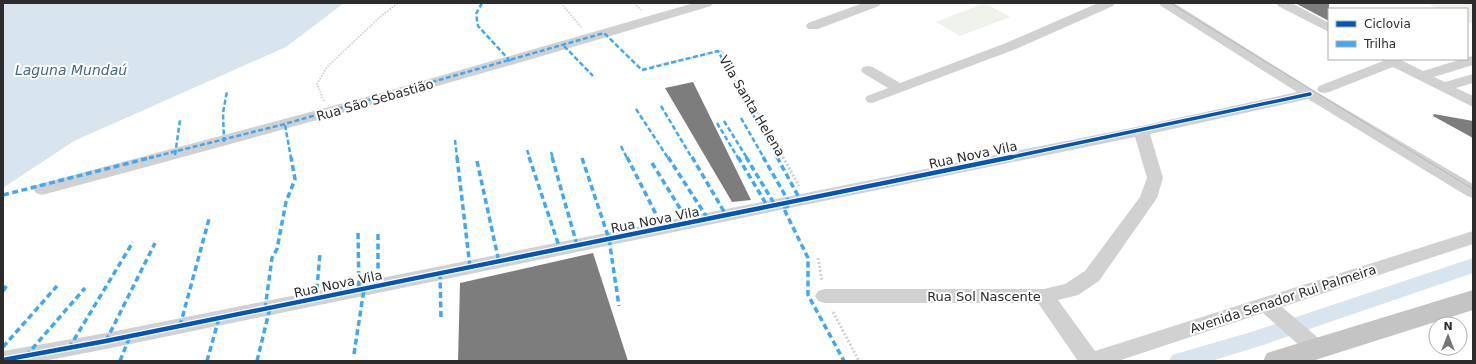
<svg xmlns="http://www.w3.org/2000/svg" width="1476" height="364" viewBox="0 0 1476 364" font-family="'DejaVu Sans',sans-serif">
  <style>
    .green { fill: #eef2eb }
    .water { fill: #d8e5ee }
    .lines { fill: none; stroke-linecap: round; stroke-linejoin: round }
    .canal { fill: #d8e5ee; fill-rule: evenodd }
    .building { fill: #7d7d7d }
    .path-far1 { stroke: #d1d1d1; stroke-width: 2; stroke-dasharray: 1.5 1.5; stroke-linecap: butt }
    .path { stroke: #d1d1d1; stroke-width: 3; stroke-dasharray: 2 2; stroke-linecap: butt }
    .minor { fill: #d1d1d1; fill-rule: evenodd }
    .major { fill: #c4c4c4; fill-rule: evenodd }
    .tram { stroke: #b8b8b8; stroke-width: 1 }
    .quiet-far1 { stroke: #3fa9f5; stroke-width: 2.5; stroke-dasharray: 5 2.5; stroke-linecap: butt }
    .quiet { stroke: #3fa9f5; stroke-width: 3.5; stroke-dasharray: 6 3.5; stroke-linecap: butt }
    .cycleway-far1-casing { stroke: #fff; stroke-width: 5.5 }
    .cycleway-casing { stroke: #fff; stroke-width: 7 }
    .cycleway-far1 { stroke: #0057b8; stroke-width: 3.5 }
    .cycleway { stroke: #0057b8; stroke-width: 4.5 }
    .labels { text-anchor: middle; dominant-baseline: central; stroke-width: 4; stroke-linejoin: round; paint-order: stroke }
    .street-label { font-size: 13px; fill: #2c2c2c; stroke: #fff }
    .water-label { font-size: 14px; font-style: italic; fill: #426a85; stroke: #fff }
  </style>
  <rect width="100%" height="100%" fill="#fff"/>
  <g class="green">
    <polygon points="985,3 1010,17 960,36 936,22"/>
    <polygon points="1425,3 1473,3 1473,24 1467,22 1467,9 1440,9"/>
  </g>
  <polygon class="water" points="3,3 344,3 286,47 74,141 3,188"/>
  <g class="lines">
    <polygon class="canal" points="1473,258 1473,273 1260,346 1211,361 1169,361 1172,355 1251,332"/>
  </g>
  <g class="building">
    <polygon points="1295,3 1329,3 1329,21"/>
    <polygon points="693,82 751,200 732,202 665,88"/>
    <polygon points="1434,114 1473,121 1473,138 1433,116"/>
    <polygon points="593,253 628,361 458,361 460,283"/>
  </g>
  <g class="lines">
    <g class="path-far1">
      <polyline points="561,3 581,27"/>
      <polyline points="634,3 641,10"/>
      <polyline points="653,66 722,51 783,158"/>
      <polyline points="324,101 317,84 327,67 381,16 398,3"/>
    </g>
    <g class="path">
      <polyline points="783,157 799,186"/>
      <polyline points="818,258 822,281"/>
      <polyline points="833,312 859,361"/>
    </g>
    <g class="minor">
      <path d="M694,3H713L711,6C489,73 266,135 42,195L36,193L33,189L36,185L370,96Z"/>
      <polygon points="863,3 881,3 879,6 818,29 808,29 806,26 808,23"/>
      <polygon points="1098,3 1115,3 1113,6 1016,49 872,103 867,102 865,99 867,96 888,88 863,73 861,70 863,67 868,66 873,67 900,83 1006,43"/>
      <polygon points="1159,3 1174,3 1315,91 1473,184 1473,198 1467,196 1308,99 1150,134 1163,178 1157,198 1099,281 1078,295 1058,300 1095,351 1473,231 1473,244 1282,307 1323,342 1327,348 1323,354 1316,356 1309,354 1263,313 1118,361 1078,361 1038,303 825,303 818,301 815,296 818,291 825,289 1044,289 1065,284 1085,271 1140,197 1147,178 1135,137 106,349 44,361 3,361 3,351 106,333 1141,126 1297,92 1161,6"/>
      <polygon points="1276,3 1292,3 1329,23 1329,32 1278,6"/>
      <polygon points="1473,56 1473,65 1434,77 1445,82 1473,74 1473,83 1456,88 1473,96 1473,107 1393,67 1329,92 1324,93 1319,92 1317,89 1319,86 1383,61 1381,59 1399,59 1423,71 1462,59 1467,59 1467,57"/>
    </g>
    <polygon class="major" points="1473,290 1473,310 1312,361 1263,361 1267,353"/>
    <polyline class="tram" points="1170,3 1473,189"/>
    <g class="quiet-far1">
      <polyline points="482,3 476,14 478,26 511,62"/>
      <polyline points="564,46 593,76"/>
      <polyline points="661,106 692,158"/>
      <polyline points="636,109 668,158"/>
      <polyline points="741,118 764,158"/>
      <polyline points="724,121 747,158"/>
      <polyline points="717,123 738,158"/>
      <polyline points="285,125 291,158"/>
      <polyline points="455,140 457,158"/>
      <polyline points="224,142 223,113 227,91"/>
      <polyline points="621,146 627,158"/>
      <polyline points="527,150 530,158"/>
      <polyline points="551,152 553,158"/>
      <polyline points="175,155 180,120"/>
      <polyline points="149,158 281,125 604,33 642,70 718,51 777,158"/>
    </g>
    <g class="quiet">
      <polyline points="457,157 470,267"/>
      <polyline points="529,157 560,249"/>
      <polyline points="552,157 577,245"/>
      <polyline points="627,157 663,228"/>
      <polyline points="668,157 708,219"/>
      <polyline points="692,157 726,215"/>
      <polyline points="738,157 768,207"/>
      <polyline points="746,157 775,205"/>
      <polyline points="763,157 789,202"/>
      <polyline points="777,157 802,203"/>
      <polyline points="582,158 609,239 619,306"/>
      <polyline points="477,161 499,262"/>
      <polyline points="652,163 689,223"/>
      <polyline points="3,195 153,157"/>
      <polyline points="789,206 783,207 808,258 808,295 844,361"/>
      <polyline points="358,233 359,290"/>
      <polyline points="378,234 378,286"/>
      <polyline points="440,273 441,319"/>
      <polyline points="3,291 7,285"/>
      <polyline points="316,299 320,253"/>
      <polyline points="265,309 272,258 277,249 286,202 295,179 291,157"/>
      <polyline points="180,326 209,219"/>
      <polyline points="106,341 155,243"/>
      <polyline points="3,347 57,286"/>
      <polyline points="69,348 133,242"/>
      <polyline points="354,354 364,289"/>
      <polyline points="26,356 85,288"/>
      <polyline points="120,361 130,336"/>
      <polyline points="207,361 219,318"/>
      <polyline points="257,361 270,308"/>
    </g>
    <defs>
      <polyline id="cycleway-far1" points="1007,158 1310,94"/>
      <polyline id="cycleway" points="3,360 106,341 1012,157"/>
    </defs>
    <use href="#cycleway-far1" class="cycleway-far1-casing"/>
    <use href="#cycleway" class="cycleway-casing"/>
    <use href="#cycleway-far1" class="cycleway-far1"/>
    <use href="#cycleway" class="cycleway"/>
  </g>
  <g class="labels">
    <g class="street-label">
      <text transform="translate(375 100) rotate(-16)">Rua São Sebastião</text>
      <text transform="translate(752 106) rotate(59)">Vila Santa Helena</text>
      <text transform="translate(973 155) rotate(-12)">Rua Nova Vila</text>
      <text transform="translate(655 220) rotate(-11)">Rua Nova Vila</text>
      <text transform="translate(338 284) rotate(-12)">Rua Nova Vila</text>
      <text x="984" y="296">Rua Sol Nascente</text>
      <text transform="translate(1283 299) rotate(-18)">Avenida Senador Rui Palmeira</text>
    </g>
    <g class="water-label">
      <text x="71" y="70">Laguna Mundaú</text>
    </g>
  </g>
  <rect width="1476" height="364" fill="none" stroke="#2c2c2c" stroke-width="8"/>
  <rect x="1328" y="8" width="140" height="52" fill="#ffffff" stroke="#ababab"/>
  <rect x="1336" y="21" width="20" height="6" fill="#0057b8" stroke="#ababab"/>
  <text x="1364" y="28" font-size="12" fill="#2c2c2c">Ciclovia</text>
  <rect x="1336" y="41" width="20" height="6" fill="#3fa9f5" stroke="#ababab"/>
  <text x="1364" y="48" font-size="12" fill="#2c2c2c">Trilha</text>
  <g transform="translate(1448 336)"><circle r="19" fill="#ffffff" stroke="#ababab"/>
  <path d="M0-3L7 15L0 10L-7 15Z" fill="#767676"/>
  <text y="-6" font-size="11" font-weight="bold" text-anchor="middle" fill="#2c2c2c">N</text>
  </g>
</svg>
